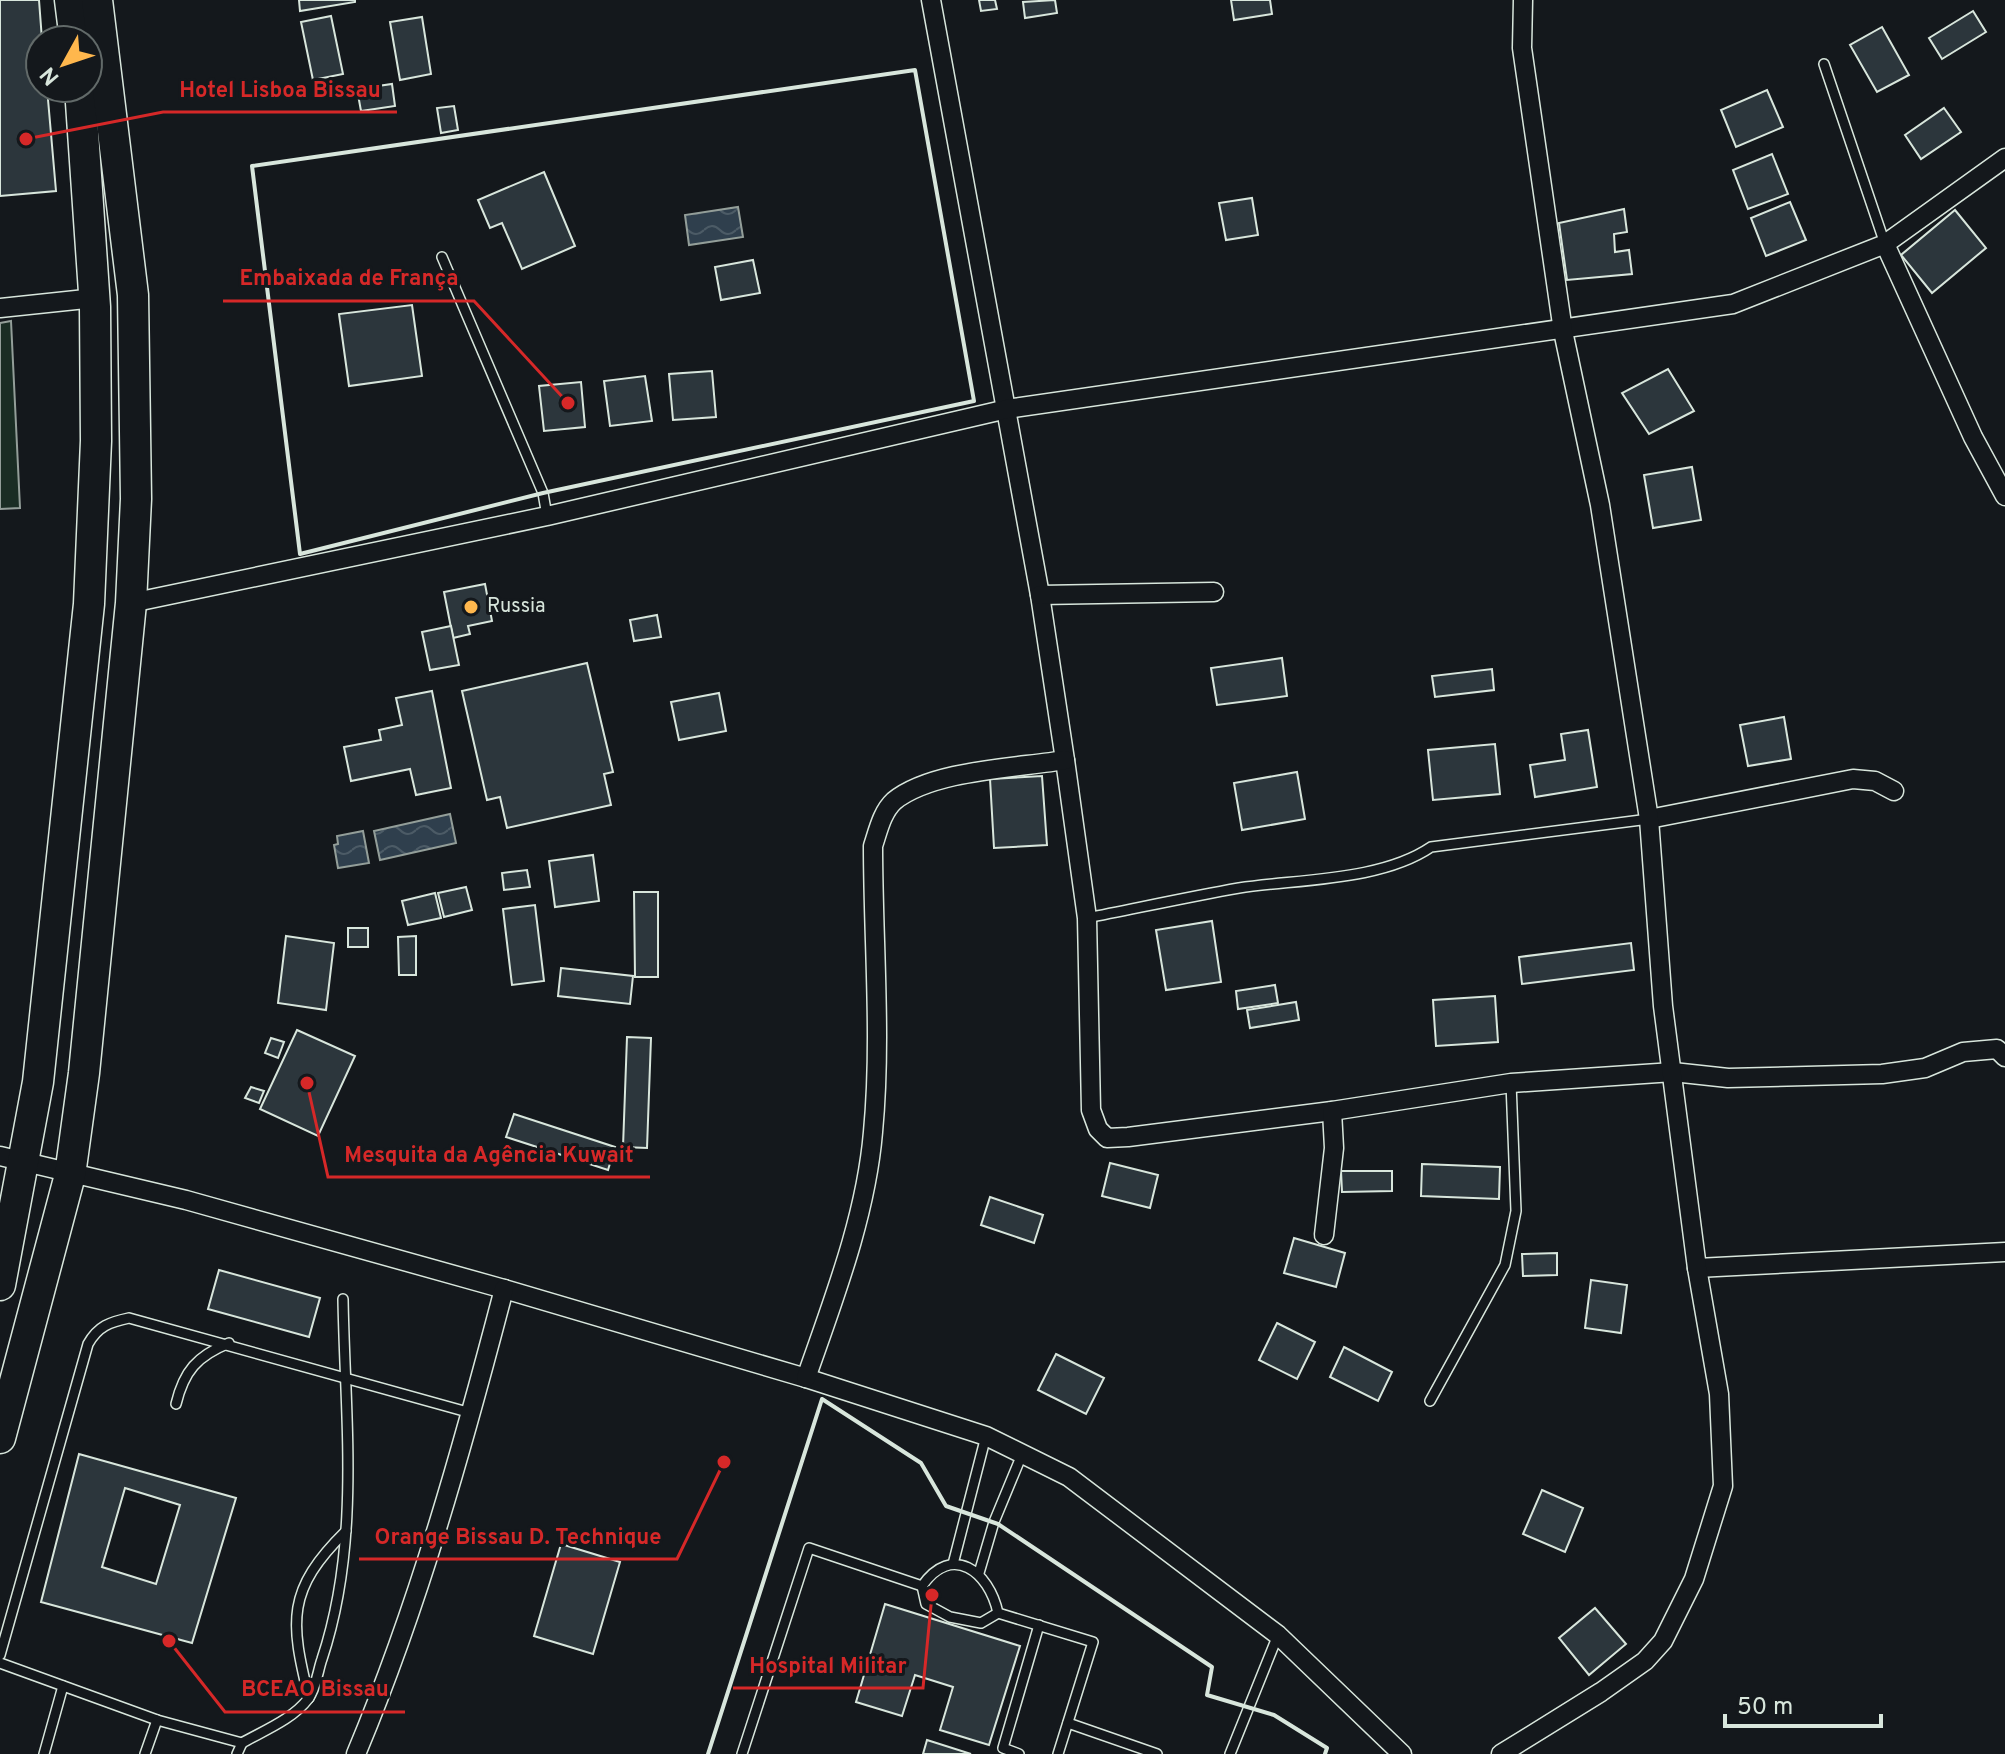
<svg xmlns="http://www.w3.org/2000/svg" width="2005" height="1754" viewBox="0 0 2005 1754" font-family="Overpass,sans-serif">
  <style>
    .grass { fill: #1a2d24; stroke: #939e99; stroke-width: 2 }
    .water { fill: url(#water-waves); stroke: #939e99; stroke-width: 2 }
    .building { fill: #2c363c; stroke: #d8e6dc; stroke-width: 2; fill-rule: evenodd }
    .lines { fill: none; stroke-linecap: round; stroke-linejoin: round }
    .lane-casing { stroke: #d8e6dc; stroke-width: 12 }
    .street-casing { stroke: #d8e6dc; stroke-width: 21 }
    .primary-casing { stroke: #d8e6dc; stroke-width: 33 }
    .lane { stroke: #14181c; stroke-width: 9 }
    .street { stroke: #14181c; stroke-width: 18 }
    .primary { stroke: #14181c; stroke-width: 30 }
    .wall { stroke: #d8e6dc; stroke-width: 4 }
    .poi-dot { fill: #ffb74d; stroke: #14181c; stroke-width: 3 }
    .labels { text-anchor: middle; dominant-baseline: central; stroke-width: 6; stroke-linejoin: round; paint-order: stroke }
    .poi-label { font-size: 20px; fill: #d8e6dc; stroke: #14181c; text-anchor: start }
    .leader { fill: none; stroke: #d62828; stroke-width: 3 }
    .callout-dot { fill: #d62828; stroke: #14181c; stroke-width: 3 }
    .callout-label { font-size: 22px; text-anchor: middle; font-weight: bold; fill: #d62828; stroke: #14181c; stroke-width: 6; stroke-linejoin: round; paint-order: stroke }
  </style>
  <defs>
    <pattern id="water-waves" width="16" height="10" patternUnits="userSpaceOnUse" patternTransform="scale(2)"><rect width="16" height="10" fill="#2f3f4d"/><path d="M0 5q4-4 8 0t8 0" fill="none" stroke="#4c5b66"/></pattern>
  </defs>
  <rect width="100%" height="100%" fill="#14181c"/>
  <polygon class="grass" points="11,321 20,508 0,509 0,323"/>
  <g class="water">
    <polygon points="738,207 743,237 689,245 685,215"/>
    <polygon points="450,814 456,843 380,860 374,831"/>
    <polygon points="363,831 369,863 338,868 334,845 338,844 337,836"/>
  </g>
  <g class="building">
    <polygon points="0,0 19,0 28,54 0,58"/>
    <polygon points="0,0 39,0 42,40 40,88 47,88 56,191 0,196"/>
    <polygon points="299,0 355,0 355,2 300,11"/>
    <polygon points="979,0 995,0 997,9 981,11"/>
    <polygon points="1055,0 1057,13 1025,18 1023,2"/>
    <polygon points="1231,0 1270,0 1272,14 1234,20"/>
    <polygon points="1973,11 1986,32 1942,59 1929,38"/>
    <polygon points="331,16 343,74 313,80 301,22"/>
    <polygon points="422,17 431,74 400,80 390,22"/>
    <polygon points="1882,27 1909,75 1877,92 1850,45"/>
    <polygon points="392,84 395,106 361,111 357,89"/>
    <polygon points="1767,90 1783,127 1736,147 1721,110"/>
    <polygon points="454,106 458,130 441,133 437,108"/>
    <polygon points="1944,108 1961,132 1921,159 1905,135"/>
    <polygon points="1772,154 1788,194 1748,209 1733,170"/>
    <polygon points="544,172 575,246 522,269 502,223 490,228 478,200"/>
    <polygon points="1252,198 1258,235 1226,240 1219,203"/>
    <polygon points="1790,202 1806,240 1766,256 1751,218"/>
    <polygon points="1624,209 1627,232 1614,234 1615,252 1629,250 1632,274 1567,280 1559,223"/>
    <polygon points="1955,210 1986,248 1932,293 1901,255"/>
    <polygon points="753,260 760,293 721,300 715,267"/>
    <polygon points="412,305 422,376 349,386 339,314"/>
    <polygon points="1668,369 1694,411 1649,434 1622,393"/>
    <polygon points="712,371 716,417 673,420 669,374"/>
    <polygon points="645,376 652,421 610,426 604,381"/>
    <polygon points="581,382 585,427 544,431 539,386"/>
    <polygon points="1692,467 1701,520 1653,528 1644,475"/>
    <polygon points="485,584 492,621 468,626 470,634 453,638 444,592"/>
    <polygon points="657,615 661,637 634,641 630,620"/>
    <polygon points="451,626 459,665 430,670 422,632"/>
    <polygon points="1282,658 1287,696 1217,705 1211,668"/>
    <polygon points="587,663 613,772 604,774 611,805 507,828 500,797 487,800 462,691"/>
    <polygon points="1492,669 1494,690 1435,697 1432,676"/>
    <polygon points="432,691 451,788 416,795 410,769 351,781 344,747 381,740 379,730 402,725 396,698"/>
    <polygon points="719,693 726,731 679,740 671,702"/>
    <polygon points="1784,717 1791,759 1748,766 1740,725"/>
    <polygon points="1588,730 1597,787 1535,797 1530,765 1565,760 1561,734"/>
    <polygon points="1495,744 1500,794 1433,800 1428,750"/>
    <polygon points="1297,772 1305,819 1242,830 1234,783"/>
    <polygon points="1042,776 1047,845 994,848 990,779"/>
    <polygon points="593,855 599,901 555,907 549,861"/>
    <polygon points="527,870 530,887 504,890 502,873"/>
    <polygon points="466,887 472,910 444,917 438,893"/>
    <polygon points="634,892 658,892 658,977 635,977"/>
    <polygon points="435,893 441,918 408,925 402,901"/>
    <polygon points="535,905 544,981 512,985 503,909"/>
    <polygon points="1212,921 1221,982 1166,990 1156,930"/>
    <rect x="348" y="928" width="20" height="19"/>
    <polygon points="286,936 334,943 326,1010 278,1003"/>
    <polygon points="416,936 416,975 399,975 398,937"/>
    <polygon points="1631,943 1634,970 1522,984 1519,957"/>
    <polygon points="561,968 633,976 630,1004 558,996"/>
    <polygon points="1275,985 1278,1003 1238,1009 1236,991"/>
    <polygon points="1495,996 1498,1042 1436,1046 1433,1000"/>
    <polygon points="1296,1002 1299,1020 1250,1028 1247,1010"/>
    <polygon points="297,1030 355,1056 318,1136 260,1109"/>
    <polygon points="627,1037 651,1038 647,1148 623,1147"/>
    <polygon points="271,1038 284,1042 278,1058 265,1053"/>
    <polygon points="251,1087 264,1091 259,1103 245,1098"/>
    <polygon points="514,1114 615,1147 608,1170 506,1137"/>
    <polygon points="1110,1163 1158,1175 1150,1208 1102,1196"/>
    <polygon points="1422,1164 1500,1167 1499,1199 1421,1196"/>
    <polygon points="1341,1171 1392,1171 1392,1191 1342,1192"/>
    <polygon points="990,1197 1043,1215 1034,1243 981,1225"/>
    <polygon points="1294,1238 1345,1253 1336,1287 1284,1273"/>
    <polygon points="1557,1253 1557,1275 1523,1276 1522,1254"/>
    <polygon points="219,1270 320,1298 309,1337 208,1309"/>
    <polygon points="1591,1280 1627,1285 1621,1333 1585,1328"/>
    <polygon points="1277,1323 1315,1342 1297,1379 1259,1360"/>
    <polygon points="1344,1347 1392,1372 1378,1401 1330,1377"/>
    <polygon points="1056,1354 1104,1378 1086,1414 1038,1390"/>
    <path d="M79,1454L236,1498L192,1643L41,1602ZM125,1488L180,1505L156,1584L102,1567Z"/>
    <polygon points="1542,1490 1583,1508 1565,1552 1523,1534"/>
    <polygon points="561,1544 620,1562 593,1654 534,1636"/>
    <polygon points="885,1604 1020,1646 989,1745 940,1730 953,1687 915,1675 902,1716 856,1702"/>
    <polygon points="1595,1608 1626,1644 1589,1675 1559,1638"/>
    <polygon points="927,1740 971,1754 923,1754"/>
  </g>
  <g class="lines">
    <defs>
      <g id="lane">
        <polyline points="1824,64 1885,244"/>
        <polyline points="442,257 543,493 547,516"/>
        <path d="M1087,918C1138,908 1188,897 1239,888C1299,879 1381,881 1431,847L1649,819"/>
        <polyline points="1430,1401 1505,1265 1516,1211 1511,1083"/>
        <path d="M176,1404C184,1371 197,1356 229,1343"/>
        <polyline points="953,1564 986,1436"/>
        <polyline points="979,1573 994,1522 1023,1452"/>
        <path d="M998,1613C989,1571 952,1543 922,1586L926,1604L950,1617L981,1623L998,1613L1093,1642L1058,1754"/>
        <path d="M0,1655L88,1344C98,1326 110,1322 129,1318L471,1413"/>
        <polyline points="0,1663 157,1720 242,1743 237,1754"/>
        <path d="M309,1698C290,1621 286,1590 346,1531"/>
        <polyline points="1068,1723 1157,1754"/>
        <path d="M242,1743C263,1731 293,1719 308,1699C316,1689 318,1670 322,1659C361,1542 345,1419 343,1299"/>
        <polyline points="44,1754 63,1686"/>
        <polyline points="145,1754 157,1720"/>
        <polyline points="742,1754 809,1548 922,1586"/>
        <polyline points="1019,1754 1003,1748 1039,1625"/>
        <polyline points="1230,1754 1278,1635"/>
      </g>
      <g id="street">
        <polyline points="931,0 1040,595 1065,760 1087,918 1091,1110 1098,1129 1107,1138 1128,1137 1332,1111 1511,1083 1673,1072 1728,1078 1882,1074 1925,1068 1963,1052 1997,1049 2005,1057"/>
        <polyline points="1885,244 1973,437 2005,496"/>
        <polyline points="0,308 95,298"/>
        <polyline points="1040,595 1214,592"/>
        <polyline points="131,603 547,516 1007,409 1733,304 1885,244 2005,158"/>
        <polyline points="1649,819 1853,779 1875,781 1894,791"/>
        <polyline points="0,1156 186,1200 504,1289 806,1378 986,1436 1069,1477 1278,1635 1402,1754"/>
        <polyline points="1324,1235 1334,1148 1332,1111"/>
        <polyline points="1697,1268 2005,1252"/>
        <path d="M806,1378C834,1298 866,1216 873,1132C882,1037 873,941 873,846C878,831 882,812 894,801C932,770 1017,768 1065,760"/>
        <path d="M356,1754C419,1604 463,1446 504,1289"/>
        <polyline points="1501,1754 1601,1692 1645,1661 1663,1641 1694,1579 1723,1486 1719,1394 1697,1268 1663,1006 1649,819 1600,505 1563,331 1522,48 1523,0"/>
      </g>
      <g id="primary">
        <polyline points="70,0 75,40"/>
        <polyline points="0,1285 38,1082 89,604 96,441 95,307 80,88"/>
        <polyline points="0,1438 70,1175 84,1073 131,603 136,499 133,295 97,0"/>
      </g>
    </defs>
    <use href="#lane" class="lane-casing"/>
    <use href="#street" class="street-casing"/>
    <use href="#primary" class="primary-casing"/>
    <use href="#lane" class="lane"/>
    <use href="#street" class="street"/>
    <use href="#primary" class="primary"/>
    <g class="wall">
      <polygon points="915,70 974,401 543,493 300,554 252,166"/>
      <polyline points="708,1754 822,1399 921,1463 946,1506 998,1524 1212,1667 1207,1695 1274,1715 1327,1748 1325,1754"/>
    </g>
  </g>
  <circle class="poi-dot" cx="471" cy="607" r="8"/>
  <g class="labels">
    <g class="poi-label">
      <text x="487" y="607">Russia</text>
    </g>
  </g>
  <path class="leader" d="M26 139L163 112H397M568 403L474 301H223M307 1083L328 1177H650M724 1462L677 1559H359M932 1595L923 1688H733M169 1641L225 1712H405"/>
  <g class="callout-dot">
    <circle cx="26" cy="139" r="8"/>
    <circle cx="568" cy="403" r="8"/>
    <circle cx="307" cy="1083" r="8"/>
    <circle cx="724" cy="1462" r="8"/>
    <circle cx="932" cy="1595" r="8"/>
    <circle cx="169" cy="1641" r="8"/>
  </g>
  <g class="callout-label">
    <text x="280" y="97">Hotel Lisboa Bissau</text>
    <text x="349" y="285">Embaixada de França</text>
    <text x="489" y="1162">Mesquita da Agência Kuwait</text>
    <text x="518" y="1544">Orange Bissau D. Technique</text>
    <text x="828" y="1673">Hospital Militar</text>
    <text x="315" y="1696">BCEAO Bissau</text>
  </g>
  <g transform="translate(64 64) rotate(230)"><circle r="38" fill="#14181c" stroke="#626a69" stroke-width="2"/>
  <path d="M0-6L14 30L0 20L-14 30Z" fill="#ffb74d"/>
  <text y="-12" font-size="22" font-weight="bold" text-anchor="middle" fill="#d8e6dc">N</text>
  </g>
  <path d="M1725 1714v12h156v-12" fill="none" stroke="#d8e6dc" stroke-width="4"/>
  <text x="1737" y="1714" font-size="24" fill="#d8e6dc" stroke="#14181c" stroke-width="6" paint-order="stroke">50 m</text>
</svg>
